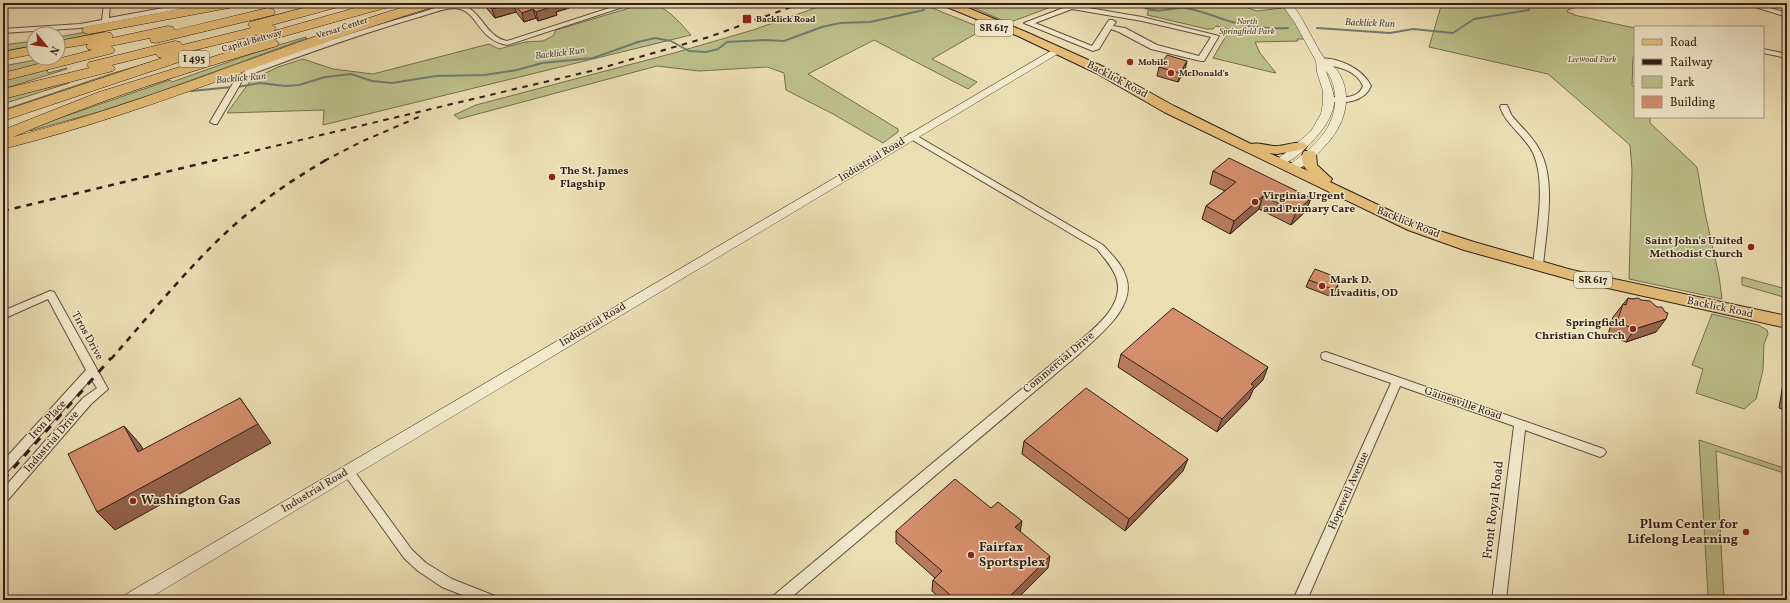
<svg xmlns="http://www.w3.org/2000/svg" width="1790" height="603" viewBox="0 0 1790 603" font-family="Vollkorn,serif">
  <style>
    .green { fill: #bcc08a; stroke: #766e50 }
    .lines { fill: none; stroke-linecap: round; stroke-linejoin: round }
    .stream { stroke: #6f7c72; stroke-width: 2 }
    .minor-casing { stroke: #604d3d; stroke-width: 2 }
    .tertiary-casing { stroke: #604d3d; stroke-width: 1 }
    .primary-casing { stroke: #311d16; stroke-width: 2 }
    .motorway-casing { stroke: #311d16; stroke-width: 1 }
    .minor { fill: #f3eace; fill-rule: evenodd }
    .tertiary { fill: #f3eace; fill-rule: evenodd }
    .primary { fill: #e6bf7a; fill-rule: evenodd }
    .motorway { fill: #e6bf7a; fill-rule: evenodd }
    .rail-far2 { stroke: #311d16; stroke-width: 2; stroke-dasharray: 5.5 5.5; stroke-linecap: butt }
    .rail-far1 { stroke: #311d16; stroke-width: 2.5; stroke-dasharray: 6 6; stroke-linecap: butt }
    .rail { stroke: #311d16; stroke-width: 3; stroke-dasharray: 8 8; stroke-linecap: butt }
    .wall { fill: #b77b5d; stroke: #311d16 }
    .shaded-wall { fill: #95644c; stroke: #311d16 }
    .building { fill: #d58f6c; stroke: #311d16 }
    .poi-dot { fill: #8f2418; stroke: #f3eace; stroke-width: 1.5 }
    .labels { text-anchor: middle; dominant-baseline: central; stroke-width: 3; stroke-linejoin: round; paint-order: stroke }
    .far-poi-label { font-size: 9px; font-weight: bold; fill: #311d16; stroke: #f3eace; text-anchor: start }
    .far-park-label { font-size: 9px; font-style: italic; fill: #5b4e39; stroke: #f3eace }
    .far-street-label { font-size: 9px; fill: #311d16; stroke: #f3eace }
    .far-water-label { font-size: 10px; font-style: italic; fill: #504d44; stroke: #f3eace }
    .shield { fill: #f3eace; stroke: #6b5a4d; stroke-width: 1 }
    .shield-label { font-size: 10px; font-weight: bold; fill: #311d16 }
    .street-label { font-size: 11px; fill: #311d16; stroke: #f3eace }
    .poi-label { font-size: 11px; font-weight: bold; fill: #311d16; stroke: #f3eace; text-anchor: start }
    .near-poi-label { font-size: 13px; font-weight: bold; fill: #311d16; stroke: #f3eace; text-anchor: start }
    .near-street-label { font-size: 13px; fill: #311d16; stroke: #f3eace }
  </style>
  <rect width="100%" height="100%" fill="#ecdeb3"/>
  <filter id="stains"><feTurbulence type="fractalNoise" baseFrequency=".005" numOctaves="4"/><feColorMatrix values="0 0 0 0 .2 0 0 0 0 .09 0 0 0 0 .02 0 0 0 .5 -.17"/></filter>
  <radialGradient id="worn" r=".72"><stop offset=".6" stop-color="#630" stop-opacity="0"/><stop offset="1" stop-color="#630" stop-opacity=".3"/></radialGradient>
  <g class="green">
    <path d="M646,3C664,3 680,23 691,35L323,125L324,110L227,113L251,80L278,67L303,59L333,69L373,74L489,44L499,49L525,42L543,41L553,36L556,30Z"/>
    <polygon points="829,3 920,3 984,29 932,59 977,82 968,89 874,40 808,74 898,129 898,132 883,143 833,114 786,90 784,73 767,67 699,71 657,66 459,119 454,115 476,105 674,53 753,30"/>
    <polygon points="963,3 1062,3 1008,23"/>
    <polygon points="1121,3 1233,3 1257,11 1290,7 1309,39 1297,39 1298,41 1255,42 1260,53 1276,73 1271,72 1213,58 1230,29 1216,26 1213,29 1207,29 1147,15 1149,8"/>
    <polygon points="1442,3 1517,3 1532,6 1532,3 1577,3 1576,7 1568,10 1567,12 1574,14 1574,15 1635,28 1635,58 1633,57 1632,86 1635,87 1635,117 1650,117 1650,123 1697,167 1705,213 1719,276 1722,299 1629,279 1632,170 1630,145 1548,74 1429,47"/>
    <polygon points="192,13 58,41 58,37"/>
    <polygon points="306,37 307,38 153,94 98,112 30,131 28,129 170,80 172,82 268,48"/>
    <polygon points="34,41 34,46 3,52 3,45"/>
    <polygon points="200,48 201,49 3,114 3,110 110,74"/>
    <polygon points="46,58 57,58 45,61 48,73 67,68 67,69 3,89 3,66"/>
    <polygon points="69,81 69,83 3,104 3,94"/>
    <polygon points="1742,277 1786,289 1787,298 1742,285"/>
    <polygon points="1712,314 1758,325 1767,330 1768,334 1764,344 1763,370 1757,395 1756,399 1744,409 1696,393 1703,369 1692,365"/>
    <polygon points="1699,440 1787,469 1787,474 1716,451 1724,600 1708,596"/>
  </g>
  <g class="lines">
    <g class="stream">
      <polyline points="985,3 1004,5 1015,3"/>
      <path d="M1143,3L1145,8C1159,14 1171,7 1185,8C1201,10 1217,18 1232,22C1251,28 1269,29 1288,28"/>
      <polyline points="1317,28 1390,33 1413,29 1453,33 1474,19 1529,10 1529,6 1524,3"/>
      <polyline points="237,87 260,83 285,86 299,85 325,77 351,74 372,81 392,83 436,76 485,75 517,70 542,63 593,58 638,42 655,38 671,41 689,51 706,52 718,49 727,42 766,40 784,41 822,27 840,23 870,22 924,10"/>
      <polyline points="191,91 232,87"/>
    </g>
    <defs>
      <g id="minor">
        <polygon points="104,3 110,3 109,18 190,3 204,3 201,5 80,28 3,33 3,29 80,24 102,20"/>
        <path d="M625,3H635L507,45C479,40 477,13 460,9C448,6 431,14 419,17C363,33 308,53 254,73L242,81L217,124H214L210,122L236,78L248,69C303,50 357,30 413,15C427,11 445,3 460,5C481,8 485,37 507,41Z"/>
        <polygon points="1742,3 1753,3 1787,13 1787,17"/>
        <path d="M1071,5L1142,17L1219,36L1204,61H1201L1151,49L1119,32L1111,29L1099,49L1093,51L1024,23ZM1072,9L1142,21L1211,37L1199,56L1157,45L1125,28L1113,26L1116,22L1112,20H1109L1092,46L1035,23Z"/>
        <polygon points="1763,49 1787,54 1787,58 1763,53"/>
        <path d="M1318,59C1337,56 1363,69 1371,86C1364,103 1342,104 1326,101V97H1329C1341,97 1358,100 1363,86C1355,68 1336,67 1318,63Z"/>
        <path d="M1501,105H1507C1509,109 1510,113 1512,116C1521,127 1532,136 1539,149C1557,180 1546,231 1543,266L1538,269L1533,266C1536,232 1548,179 1531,149C1522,134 1505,123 1500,107Z"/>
        <path d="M912,133L1103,245C1112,255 1122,264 1126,277C1137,307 1098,336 1079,354L788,600H771L773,596L1071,348C1090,332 1127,306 1116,277C1112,266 1104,258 1097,249L909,138V134Z"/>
        <polygon points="50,291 54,292 108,389 91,404 7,501 3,502 3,489 83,398 97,388 91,379 7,472 3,474 3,461 86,370 48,299 3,319 3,311"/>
        <polygon points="1326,352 1604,449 1606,452 1604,455 1600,457 1525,430 1506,600 1492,600 1514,426 1400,386 1307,600 1293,600 1391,383 1322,359 1321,356 1322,353"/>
        <polygon points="348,466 352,468 412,550 426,563 452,579 495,596 497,600 475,600 442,587 418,571 404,558 344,474 342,471 344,468"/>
      </g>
      <g id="tertiary">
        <path d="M1281,3H1291C1305,20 1312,40 1324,58C1327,63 1333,65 1337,70C1355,96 1344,127 1324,147C1315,157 1303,169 1290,172L1284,169L1286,167C1312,149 1338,128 1335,94C1334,86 1331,76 1326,71C1329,82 1335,92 1334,104C1333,111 1330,118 1326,124C1319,136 1289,169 1275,165L1273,163L1275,161L1293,147L1311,131L1321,114L1323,103V91L1317,72L1316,61L1295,23Z"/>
        <polygon points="1056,48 1059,49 1061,51 1059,53 146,600 123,600 125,595"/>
      </g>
      <path id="primary" d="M940,3H956L1026,32L1104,67L1174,106L1251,144C1259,142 1268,146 1276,146C1286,146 1295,141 1305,143L1307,146L1305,149L1277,154L1269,153L1308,171C1303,167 1300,157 1304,151H1314L1316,154L1317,165L1332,179L1330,182L1418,224L1474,242L1572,270L1787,316V328L1572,280L1464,250L1408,230L1164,112L1096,73L1018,36L942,5Z"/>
      <g id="motorway">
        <polygon points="212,3 241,3 239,6 234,7 89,34 84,33 82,30 84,27 89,26"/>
        <path d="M322,3H344L342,6L272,25L276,28L274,31L372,3H394L392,6L274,39L279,43L277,46C187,72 99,100 13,137C139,105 258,54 381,14L417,3H438L436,6C290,50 151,112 3,149V139H5L3,138V130L99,92L254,44L249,40L251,37L265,33L183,53L187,57L185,60L3,121V111L162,58L158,57L156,54L112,65L115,68L113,71L3,99V89L89,68L87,65L89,62L94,61L175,41L180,42L182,45L251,28L248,25L250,22Z"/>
        <polygon points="268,8 273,9 275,12 273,15 156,43 151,42 150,38 111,46 115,50 113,53 3,81 3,73 92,50 88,49 86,46 88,44 58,49 58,41 106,32 111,33 113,36 112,38 168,26 173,27 175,30"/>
        <polygon points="34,46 34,54 3,60 3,52"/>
      </g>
    </defs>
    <use href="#minor" class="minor-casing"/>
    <use href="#tertiary" class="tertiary-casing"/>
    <use href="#primary" class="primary-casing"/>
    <use href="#motorway" class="motorway-casing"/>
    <use href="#minor" class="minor"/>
    <use href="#tertiary" class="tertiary"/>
    <use href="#primary" class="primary"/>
    <use href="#motorway" class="motorway"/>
    <g class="rail-far2">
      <polyline points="212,161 591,71 709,37 802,3"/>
      <polyline points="324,161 363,141 421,116"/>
    </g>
    <g class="rail-far1">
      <polyline points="3,211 216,160"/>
      <path d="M111,359C150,315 188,267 232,227C261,201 292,180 326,160"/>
    </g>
    <polyline class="rail" points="3,480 111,358"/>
  </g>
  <g class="wall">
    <polygon points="482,3 568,3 569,8 556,12 557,15 538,21 536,18 524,22 516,12 495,18"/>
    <polygon points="1159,67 1185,70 1178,82 1157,76"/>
    <polygon points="1213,171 1311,198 1306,211 1291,225 1259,209 1230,234 1202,219 1206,206 1225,191 1210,184"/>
    <polygon points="1309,280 1338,286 1332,297 1306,287"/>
    <polygon points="1628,298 1632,299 1641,300 1656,332 1626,342 1608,335 1613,317"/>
    <polygon points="1121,354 1263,380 1253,390 1249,399 1217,432 1118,367"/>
    <polygon points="1787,370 1787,411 1779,408 1785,372"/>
    <polygon points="1024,441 1183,471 1125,531 1022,454"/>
    <polygon points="991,508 1021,532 1048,568 1016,600 942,600 932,591 933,580 935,578 896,543 896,531"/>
  </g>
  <g class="shaded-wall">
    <polygon points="513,3 516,12 495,18 492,9"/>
    <polygon points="555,3 568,3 569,8 556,12 557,15 538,21 536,12"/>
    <polygon points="533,9 536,18 524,22 522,13"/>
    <polygon points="1187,61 1185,70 1178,82 1180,73"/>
    <polygon points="1263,196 1259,209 1230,234 1234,221"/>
    <polygon points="1311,198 1306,211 1291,225 1296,212"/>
    <polygon points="1666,319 1656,332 1626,342 1635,329"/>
    <polygon points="1268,367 1263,380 1253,390 1249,399 1217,432 1222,419 1251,384"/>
    <polygon points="240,398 271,443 115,530 97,512"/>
    <polygon points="124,426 140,444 155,470 138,452"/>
    <polygon points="1188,459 1183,471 1125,531 1129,519"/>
    <polygon points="1022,521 1020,533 1015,527"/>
    <polygon points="1050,556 1048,568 1016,600 1006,600"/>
  </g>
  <g class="building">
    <polygon points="487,3 555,3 552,4 554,6 536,12 533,9 522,13 513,3 492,9"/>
    <polygon points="1167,55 1187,61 1180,73 1159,67"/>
    <polygon points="1229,158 1311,198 1296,212 1263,196 1234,221 1206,206 1236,182 1213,171"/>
    <polygon points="1315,269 1341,279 1335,290 1309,280"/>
    <polygon points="1628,298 1632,299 1638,298 1641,300 1650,301 1657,307 1662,307 1665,312 1668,313 1666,319 1635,329 1617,322 1623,304 1626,305"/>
    <polygon points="1173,308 1268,367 1251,384 1254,386 1222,419 1121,354"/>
    <polygon points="1086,388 1188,459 1129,519 1024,441"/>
    <polygon points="240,398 258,424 97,512 68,454 124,426 138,452"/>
    <polygon points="955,479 991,508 998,502 1022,521 1015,527 1050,556 1006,600 956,600 933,580 942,571 896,531"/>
  </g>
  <g class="poi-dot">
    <rect x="742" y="14" width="10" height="10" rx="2"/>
    <circle cx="1130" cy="62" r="4"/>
    <circle cx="1171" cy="73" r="4"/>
    <circle cx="552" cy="177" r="4"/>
    <circle cx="1255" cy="202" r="4"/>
    <circle cx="1751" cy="247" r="4"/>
    <circle cx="1322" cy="286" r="4"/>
    <circle cx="1633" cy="329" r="4"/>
    <circle cx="133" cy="501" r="4"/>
    <circle cx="1746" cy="532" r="4"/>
    <circle cx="971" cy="555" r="4"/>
  </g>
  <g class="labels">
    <g class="far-poi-label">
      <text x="756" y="19">Backlick Road</text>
      <text x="1138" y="62">Mobile</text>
      <text x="1179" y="73">McDonald's</text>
    </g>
    <g class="far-park-label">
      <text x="1247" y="21">North<tspan x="1247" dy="10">Springfield Park</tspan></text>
      <text x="1592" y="59">Leewood Park</text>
    </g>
    <g class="far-street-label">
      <text transform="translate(342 28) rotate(-18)">Versar Center</text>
      <text transform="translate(252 41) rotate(-16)">Capital Beltway</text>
    </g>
    <g class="far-water-label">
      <text transform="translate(1370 23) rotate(2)">Backlick Run</text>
      <text transform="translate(560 53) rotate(-7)">Backlick Run</text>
      <text transform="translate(241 78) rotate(-5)">Backlick Run</text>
    </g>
    <g class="shield">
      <rect x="975" y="20" width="38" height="16" rx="3"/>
      <rect x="179" y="51" width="30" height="16" rx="3"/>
      <rect x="1574" y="272" width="38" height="16" rx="3"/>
    </g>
    <g class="shield-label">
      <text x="994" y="28">SR 617</text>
      <text x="194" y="59">I 495</text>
      <text x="1593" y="280">SR 617</text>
    </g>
    <g class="street-label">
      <text transform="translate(1117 80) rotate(28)">Backlick Road</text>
      <text transform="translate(872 160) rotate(-31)">Industrial Road</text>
      <text transform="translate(1408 223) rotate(22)">Backlick Road</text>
      <text transform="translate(1720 308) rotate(12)">Backlick Road</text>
      <text transform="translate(593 325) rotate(-31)">Industrial Road</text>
      <text transform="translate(87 336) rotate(61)">Tiros Drive</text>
      <text transform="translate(1059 363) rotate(-40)">Commercial Drive</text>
      <text transform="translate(1463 404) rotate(19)">Gainesville Road</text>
      <text transform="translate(48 420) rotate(-47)">Iron Place</text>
      <text transform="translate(52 442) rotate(-49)">Industrial Drive</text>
      <text transform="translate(315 491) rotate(-31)">Industrial Road</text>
      <text transform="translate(1349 491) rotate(-66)">Hopewell Avenue</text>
    </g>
    <g class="poi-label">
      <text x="560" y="171">The St. James<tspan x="560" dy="13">Flagship</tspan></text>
      <text x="1263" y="196">Virginia Urgent<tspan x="1263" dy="13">and Primary Care</tspan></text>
      <text x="1743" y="241" text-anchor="end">Saint John's United<tspan x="1743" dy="13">Methodist Church</tspan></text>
      <text x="1330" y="280">Mark D.<tspan x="1330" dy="13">Livaditis, OD</tspan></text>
      <text x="1625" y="323" text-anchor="end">Springfield<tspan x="1625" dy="13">Christian Church</tspan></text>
    </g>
    <g class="near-poi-label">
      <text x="141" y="501">Washington Gas</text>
      <text x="1738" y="525" text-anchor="end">Plum Center for<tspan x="1738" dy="15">Lifelong Learning</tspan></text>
      <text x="979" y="548">Fairfax<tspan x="979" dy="15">Sportsplex</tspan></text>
    </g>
    <g class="near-street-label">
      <text transform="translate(1494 510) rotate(-83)">Front Royal Road</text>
    </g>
  </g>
  <rect width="1790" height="603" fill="none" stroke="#ecdeb3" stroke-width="16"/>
  <rect x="4" y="4" width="1782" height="595" fill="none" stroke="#311d16" stroke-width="2"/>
  <rect x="8" y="8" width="1774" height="587" fill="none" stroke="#311d16"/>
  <rect x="1634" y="26" width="130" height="92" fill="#f3eace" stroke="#a59884"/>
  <rect x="1642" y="39" width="20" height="6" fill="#e6bf7a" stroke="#a59884"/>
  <text x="1670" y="46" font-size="12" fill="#311d16">Road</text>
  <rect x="1642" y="59" width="20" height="6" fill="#311d16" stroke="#a59884"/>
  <text x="1670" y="66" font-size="12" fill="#311d16">Railway</text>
  <rect x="1642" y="76" width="20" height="12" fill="#bcc08a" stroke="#a59884"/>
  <text x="1670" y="86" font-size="12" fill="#311d16">Park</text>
  <rect x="1642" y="96" width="20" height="12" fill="#d58f6c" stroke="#a59884"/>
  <text x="1670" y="106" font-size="12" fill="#311d16">Building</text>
  <g transform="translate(46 46) rotate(119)"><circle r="19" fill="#f3eace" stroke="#a59884"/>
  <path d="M0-3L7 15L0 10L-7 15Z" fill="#8f2418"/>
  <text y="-6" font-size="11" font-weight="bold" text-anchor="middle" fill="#311d16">N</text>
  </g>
  <rect width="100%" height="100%" filter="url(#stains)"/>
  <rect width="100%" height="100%" fill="url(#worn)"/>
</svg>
